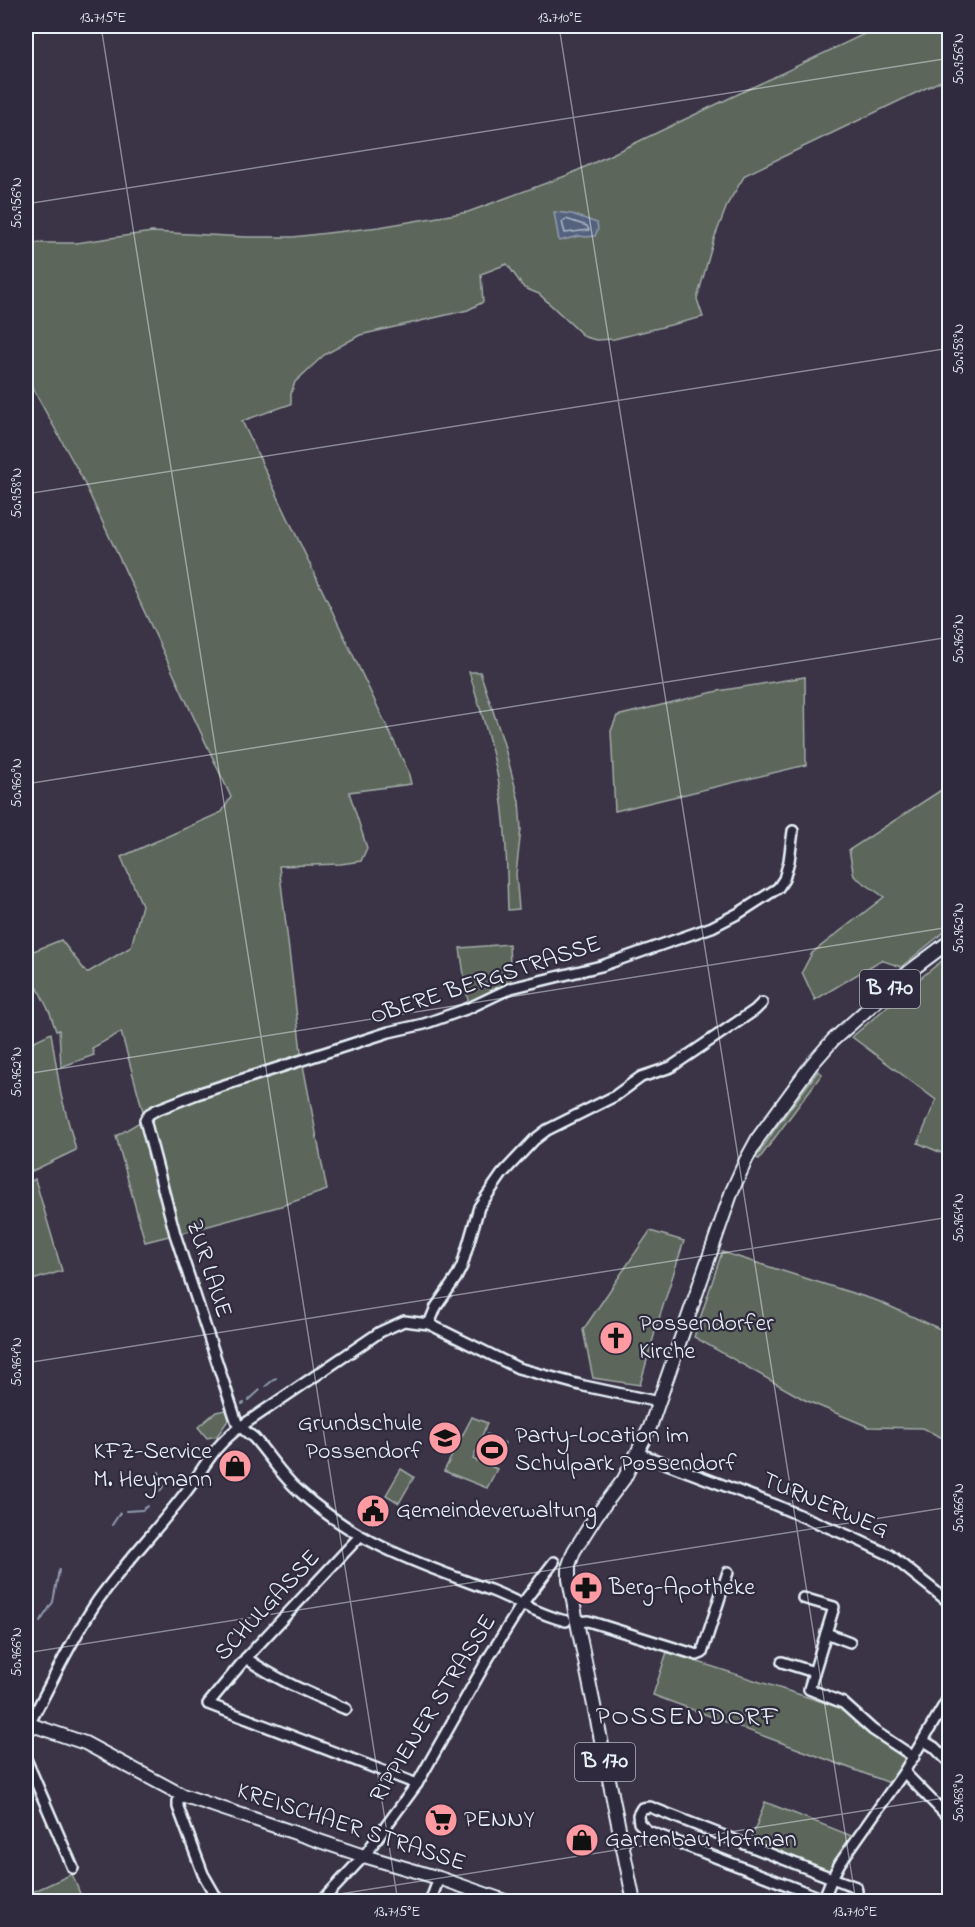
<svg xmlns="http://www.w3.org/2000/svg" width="975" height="1927" viewBox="0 0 975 1927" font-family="'Indie Flower',sans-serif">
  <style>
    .green { fill: #5d665a; stroke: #a2aca9; stroke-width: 1.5 }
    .water { fill: #55627e; stroke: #909baf; stroke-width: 1.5 }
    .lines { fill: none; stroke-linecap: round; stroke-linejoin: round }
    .shore { stroke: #adb8c7; stroke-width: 1.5 }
    .stream { stroke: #909baf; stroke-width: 2 }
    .minor-casing { stroke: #e8f1f8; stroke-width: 14 }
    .major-casing { stroke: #e8f1f8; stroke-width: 16 }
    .minor { stroke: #2f2a3d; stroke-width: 9 }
    .major { stroke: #2f2a3d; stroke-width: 12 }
    .ticks { fill: none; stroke: #e8f1f8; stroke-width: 1.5; stroke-opacity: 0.45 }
    .labels { text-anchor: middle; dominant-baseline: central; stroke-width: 4.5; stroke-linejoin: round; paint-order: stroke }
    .shield { fill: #2f2a3d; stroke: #b0b5c0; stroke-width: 1.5 }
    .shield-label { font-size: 22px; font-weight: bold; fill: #e8f1f8 }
    .street-label { font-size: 24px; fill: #e8f1f8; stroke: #2f2a3d }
    .poi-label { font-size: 24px; fill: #e8f1f8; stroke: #2f2a3d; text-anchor: start }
    .quarter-label { font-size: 27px; letter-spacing: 1.5px; fill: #e8f1f8; stroke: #2f2a3d }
    .neatline { fill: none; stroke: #e8f1f8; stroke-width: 2 }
    .ticks-label { font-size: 15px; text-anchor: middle; fill: #e8f1f8 }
  </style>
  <rect width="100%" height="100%" fill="#3b3346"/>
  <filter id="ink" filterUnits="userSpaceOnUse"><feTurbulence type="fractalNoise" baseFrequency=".0167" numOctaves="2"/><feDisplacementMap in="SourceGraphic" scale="12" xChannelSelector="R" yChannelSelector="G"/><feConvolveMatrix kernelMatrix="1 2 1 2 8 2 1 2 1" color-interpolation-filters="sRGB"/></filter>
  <g filter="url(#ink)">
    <g class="green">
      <polygon points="881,26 949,26 949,77 745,175 728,203 714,239 697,299 703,317 614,339 596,340 585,337 539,294 524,288 507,264 481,274 483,302 468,310 360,335 324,355 295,382 291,394 291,404 242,421 408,771 411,784 349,792 367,848 361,861 341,864 279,866 302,1060 327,1190 281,1206 179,1234 151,1130 153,1117 195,1091 143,1111 121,1032 92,1048 94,1055 61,1067 59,1030 56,1031 50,1013 26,964 26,954 61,940 87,973 131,947 142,905 121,857 222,812 231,797 81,476 26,376 26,243 76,243 152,232 246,237 293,237 379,227 468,212 568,175"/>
      <path d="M469,672H480L503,741L519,801L521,829L516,874L519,909L508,910C507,881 507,851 504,821C500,771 484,720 469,672Z"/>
      <polygon points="805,677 806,765 615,811 611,731 617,716 718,691"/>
      <polygon points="949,785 949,928 901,967 881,960 815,1000 802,972 812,953 884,897 854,876 849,850"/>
      <polygon points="509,944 511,988 469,1008 460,948"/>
      <polygon points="949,955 949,1156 918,1143 936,1100 852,1037 912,985"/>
      <polygon points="51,1033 61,1095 76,1150 26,1174 26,1045"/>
      <polygon points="818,1071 822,1074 759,1159 756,1158 775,1129"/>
      <polygon points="138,1123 144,1125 173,1235 145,1242 116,1136"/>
      <polygon points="35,1179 62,1271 26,1282 26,1185"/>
      <polygon points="650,1231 684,1241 657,1325 640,1385 593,1378 583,1330"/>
      <polygon points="722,1252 878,1301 949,1333 949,1441 922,1428 869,1427 805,1400 694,1337"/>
      <polygon points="226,1410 229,1419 217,1436 207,1438 198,1427 216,1412"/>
      <polygon points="472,1417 487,1423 473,1459 497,1469 487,1488 444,1471"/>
      <polygon points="401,1469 414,1477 399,1503 386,1495"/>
      <polygon points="667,1652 841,1708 905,1759 890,1783 653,1695"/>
      <polygon points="765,1802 852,1836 829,1871 751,1840"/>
      <polygon points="72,1874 83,1901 26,1901 26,1895"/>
    </g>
    <g class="water">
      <polygon points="554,212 572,214 597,223 598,229 595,236 587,237 579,236 559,241"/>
      <polygon points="487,1434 505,1443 495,1462 479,1456"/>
    </g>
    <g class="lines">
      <polygon class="shore" points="566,219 587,226 589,230 565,233 562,222"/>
      <g class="stream">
        <polyline points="273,1380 276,1378"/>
        <polyline points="266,1386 272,1381"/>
        <polyline points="249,1400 260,1390"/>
        <polyline points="242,1404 244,1403"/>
        <polyline points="159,1472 163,1487 160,1491"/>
        <polyline points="126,1511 142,1510 148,1506"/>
        <polyline points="112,1525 120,1513"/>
        <polyline points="40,1622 53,1602 59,1570"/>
        <polyline points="26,1627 33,1629"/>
      </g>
      <defs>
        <g id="minor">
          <polyline points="429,1324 436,1307 456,1278 462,1266 479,1207 502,1174 534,1140 547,1130 615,1096 641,1077 671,1067 755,1010 762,1003"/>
          <polyline points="638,1453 773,1504 854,1538 890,1555 950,1603"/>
          <polyline points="360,1536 246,1658 208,1704 417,1784"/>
          <polyline points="803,1598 834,1607 809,1689 843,1703 873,1730 914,1757"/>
          <path d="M566,1621C539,1615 516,1600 490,1590C419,1564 355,1543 298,1490C281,1475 269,1455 254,1438C248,1433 242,1429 237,1423L175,1234L145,1120L149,1114L156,1110L197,1094L389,1032L424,1024L469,1008L511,988L601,966L712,927L739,913L778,888L784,879L789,861L793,831"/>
          <polyline points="577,1622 588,1621 697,1655 702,1653 728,1572"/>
          <polyline points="826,1633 850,1642"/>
          <path d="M246,1658C276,1680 312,1694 346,1709"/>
          <polyline points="782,1662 814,1672"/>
          <path d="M29,1724C52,1683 71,1639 98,1600C124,1564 155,1532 182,1497C204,1470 210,1449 240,1427L380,1332L404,1321L429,1324L518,1368L584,1386L659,1402"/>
          <polyline points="924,1741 934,1747 950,1763"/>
          <polyline points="26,1759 73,1868"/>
          <polyline points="904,1772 950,1819"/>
          <polyline points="182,1795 178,1801 178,1807 203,1874 219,1902"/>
          <polyline points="824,1898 832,1878 650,1807 642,1808 638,1815 639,1823 648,1831 831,1902"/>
          <polyline points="321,1902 364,1856 417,1784 489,1657 522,1604 554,1562"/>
          <polyline points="430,1902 439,1878"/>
          <polyline points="854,1902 857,1891 856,1887 832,1878 840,1863 904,1772 950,1695"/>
        </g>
        <g id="major">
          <polyline points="26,1723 85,1743 182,1795 364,1856 439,1878 508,1902"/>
          <polyline points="634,1902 577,1622 569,1579 569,1565 574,1551 596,1516 624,1479 650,1427 732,1191 746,1160 758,1138 812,1064 833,1040 910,971 950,941"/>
        </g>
      </defs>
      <use href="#minor" class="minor-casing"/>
      <use href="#major" class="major-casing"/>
      <use href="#minor" class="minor"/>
      <use href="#major" class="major"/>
    </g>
  </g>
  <path class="ticks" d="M101,26L398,1902M559,26L856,1902M26,204L950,58M26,494L950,348M26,784L950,637M26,1074L950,927M26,1363L950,1217M26,1653L950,1507M289,1902L950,1797"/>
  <defs>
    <symbol id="church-disc" viewBox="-11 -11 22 22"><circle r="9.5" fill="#ff9aa2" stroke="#2f2a3d"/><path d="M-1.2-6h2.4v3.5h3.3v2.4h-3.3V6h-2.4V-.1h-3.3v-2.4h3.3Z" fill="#111"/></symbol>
    <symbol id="school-disc" viewBox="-11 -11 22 22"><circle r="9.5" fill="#ff9aa2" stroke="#2f2a3d"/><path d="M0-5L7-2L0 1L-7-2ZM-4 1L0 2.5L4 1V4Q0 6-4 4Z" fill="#111"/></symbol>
    <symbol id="stadium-disc" viewBox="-11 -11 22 22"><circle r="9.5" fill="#ff9aa2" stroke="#2f2a3d"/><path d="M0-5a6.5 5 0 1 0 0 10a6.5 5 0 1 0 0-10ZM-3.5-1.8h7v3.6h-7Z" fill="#111"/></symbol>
    <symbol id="shop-disc" viewBox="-11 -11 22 22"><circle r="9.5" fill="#ff9aa2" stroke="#2f2a3d"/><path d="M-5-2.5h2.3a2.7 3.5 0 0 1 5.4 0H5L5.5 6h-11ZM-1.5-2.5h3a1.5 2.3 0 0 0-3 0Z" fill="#111"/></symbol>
    <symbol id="civic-disc" viewBox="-11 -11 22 22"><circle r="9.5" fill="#ff9aa2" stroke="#2f2a3d"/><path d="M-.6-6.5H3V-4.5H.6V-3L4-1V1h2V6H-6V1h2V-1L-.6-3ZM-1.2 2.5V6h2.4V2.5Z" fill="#111"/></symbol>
    <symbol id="pharmacy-disc" viewBox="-11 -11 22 22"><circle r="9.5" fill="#ff9aa2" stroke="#2f2a3d"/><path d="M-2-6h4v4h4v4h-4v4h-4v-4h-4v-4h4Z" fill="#111"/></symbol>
    <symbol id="supermarket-disc" viewBox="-11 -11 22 22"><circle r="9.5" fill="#ff9aa2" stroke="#2f2a3d"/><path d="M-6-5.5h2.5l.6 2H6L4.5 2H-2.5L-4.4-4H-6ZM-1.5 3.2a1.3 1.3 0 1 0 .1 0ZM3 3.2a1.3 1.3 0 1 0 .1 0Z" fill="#111"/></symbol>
  </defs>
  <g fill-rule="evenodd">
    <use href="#church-disc" x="597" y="1319" width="38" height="38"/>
    <use href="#school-disc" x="426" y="1419" width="38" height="38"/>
    <use href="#stadium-disc" x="473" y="1431" width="38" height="38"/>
    <use href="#shop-disc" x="216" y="1447" width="38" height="38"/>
    <use href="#civic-disc" x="354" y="1492" width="38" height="38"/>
    <use href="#pharmacy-disc" x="567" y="1569" width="38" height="38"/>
    <use href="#supermarket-disc" x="422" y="1801" width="38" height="38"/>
    <use href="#shop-disc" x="563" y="1821" width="38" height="38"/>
  </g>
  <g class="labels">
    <g class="shield">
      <rect x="860" y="970" width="60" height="38" rx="4.5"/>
      <rect x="575" y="1743" width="60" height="38" rx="4.5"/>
    </g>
    <g class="shield-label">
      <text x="890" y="989">B 170</text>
      <text x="605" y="1762">B 170</text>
    </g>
    <g class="street-label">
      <text transform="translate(486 981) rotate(-18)">OBERE BERGSTRASSE</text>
      <text transform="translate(208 1269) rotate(72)">ZUR LAUE</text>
      <text transform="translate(825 1506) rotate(23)">TURNERWEG</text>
      <text transform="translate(268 1606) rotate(-47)">SCHULGASSE</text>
      <text transform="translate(434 1709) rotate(-58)">RIPPIENER STRASSE</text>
      <text transform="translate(351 1828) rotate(18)">KREISCHAER STRASSE</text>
    </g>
    <g class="poi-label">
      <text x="639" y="1324">Possendorfer<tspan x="639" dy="28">Kirche</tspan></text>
      <text x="422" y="1424" text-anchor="end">Grundschule<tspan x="422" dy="28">Possendorf</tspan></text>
      <text x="515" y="1436">Party-Location im<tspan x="515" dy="28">Schulpark Possendorf</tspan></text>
      <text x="212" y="1452" text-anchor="end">KFZ-Service<tspan x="212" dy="28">M. Heymann</tspan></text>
      <text x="396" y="1511">Gemeindeverwaltung</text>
      <text x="609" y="1588">Berg-Apotheke</text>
      <text x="464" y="1820">PENNY</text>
      <text x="605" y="1840">Gartenbau Hofman</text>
    </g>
    <g class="quarter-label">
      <text x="688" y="1717">POSSENDORF</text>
    </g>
  </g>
  <rect width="975" height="1927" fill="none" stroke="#2f2a3d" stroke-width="66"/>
  <rect x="33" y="33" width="909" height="1861" class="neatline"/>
  <g class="ticks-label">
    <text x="103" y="22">13.715°E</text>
    <text x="560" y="22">13.710°E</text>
    <text transform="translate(958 59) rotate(-90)" y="5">50.956°N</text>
    <text transform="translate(16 203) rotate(-90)" y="5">50.956°N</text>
    <text transform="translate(958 349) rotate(-90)" y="5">50.958°N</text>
    <text transform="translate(16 493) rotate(-90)" y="5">50.958°N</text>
    <text transform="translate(958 639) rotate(-90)" y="5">50.960°N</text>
    <text transform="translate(16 783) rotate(-90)" y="5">50.960°N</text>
    <text transform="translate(958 928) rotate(-90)" y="5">50.962°N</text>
    <text transform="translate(16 1072) rotate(-90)" y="5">50.962°N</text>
    <text transform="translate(958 1218) rotate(-90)" y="5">50.964°N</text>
    <text transform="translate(16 1362) rotate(-90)" y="5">50.964°N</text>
    <text transform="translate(958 1508) rotate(-90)" y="5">50.966°N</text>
    <text transform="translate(16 1652) rotate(-90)" y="5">50.966°N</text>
    <text transform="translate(958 1798) rotate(-90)" y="5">50.968°N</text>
    <text x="397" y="1916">13.715°E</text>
    <text x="855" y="1916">13.710°E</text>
  </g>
</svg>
